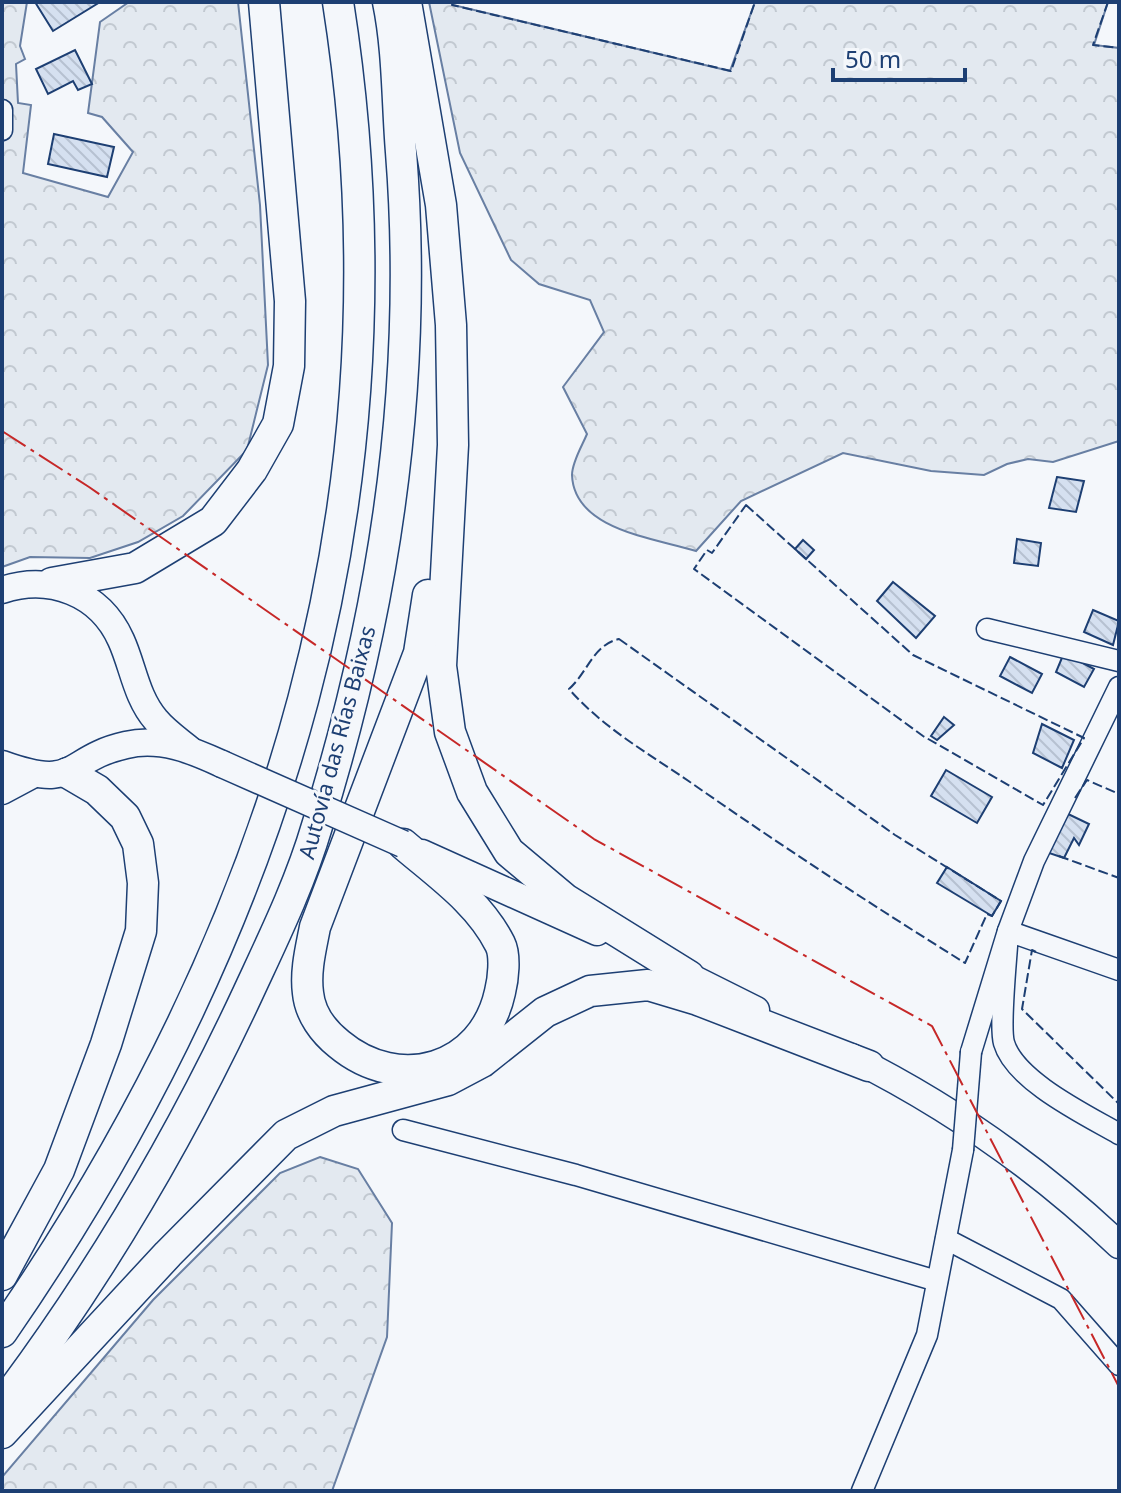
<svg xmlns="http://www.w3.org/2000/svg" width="1121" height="1493" viewBox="0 0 1121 1493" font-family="'Noto Sans',sans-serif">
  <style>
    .forest { fill: url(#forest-crowns); stroke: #687fa3; stroke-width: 2 }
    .building { fill: url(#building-back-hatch); stroke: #1d3f73; stroke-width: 2 }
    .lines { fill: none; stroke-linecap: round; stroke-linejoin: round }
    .minor-casing { stroke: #1d3f73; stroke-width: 23 }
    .major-casing { stroke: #1d3f73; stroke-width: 29 }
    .highway-casing { stroke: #1d3f73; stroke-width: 33 }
    .minor { stroke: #f4f7fb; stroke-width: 20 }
    .major { stroke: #f4f7fb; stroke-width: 26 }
    .highway { stroke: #f4f7fb; stroke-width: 30 }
    .minor-bridge-casing { stroke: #1d3f73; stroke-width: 23; stroke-linecap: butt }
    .major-bridge-casing { stroke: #1d3f73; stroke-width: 29; stroke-linecap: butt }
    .minor-bridge { stroke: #f4f7fb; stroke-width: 20 }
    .major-bridge { stroke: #f4f7fb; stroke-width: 26 }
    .fence { stroke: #1d3f73; stroke-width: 2; stroke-dasharray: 10 4; stroke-linecap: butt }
    .power { stroke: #c62828; stroke-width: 2; stroke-dasharray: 28 6 4 6; stroke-linecap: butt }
    .labels { text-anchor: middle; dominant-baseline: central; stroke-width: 6; stroke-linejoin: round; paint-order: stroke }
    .street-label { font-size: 22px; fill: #1d3f73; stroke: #f4f7fb }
  </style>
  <defs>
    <pattern id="forest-crowns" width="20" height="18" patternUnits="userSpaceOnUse" patternTransform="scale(2)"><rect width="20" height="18" fill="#e3e9f0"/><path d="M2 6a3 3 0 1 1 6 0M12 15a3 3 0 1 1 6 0" fill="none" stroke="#c2c9d1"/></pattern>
    <pattern id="building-back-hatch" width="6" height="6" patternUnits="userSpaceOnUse" patternTransform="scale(2)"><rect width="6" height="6" fill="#d5e0f0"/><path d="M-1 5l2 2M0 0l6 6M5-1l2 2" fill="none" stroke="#b6c1d1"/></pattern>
  </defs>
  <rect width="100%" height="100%" fill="#f4f7fb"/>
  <g class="forest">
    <polygon points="2,2 27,2 20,46 25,59 16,64 18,103 31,105 23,173 108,197 133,152 102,117 88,113 100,22 129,2 238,2 260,205 268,365 247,450 183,516 138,542 90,558 30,557 2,567"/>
    <path d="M429,2H453V5L730,71L755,2H1108L1094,45L1119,48V441L1053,462L1028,459L1007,464L984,475L931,471L843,453L741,501L696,551C654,538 574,530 572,475C572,462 582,446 587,434L563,387L604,332L590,300L539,284L511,260L460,153Z"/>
    <polygon points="320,1157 358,1169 392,1223 387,1337 332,1491 2,1491 2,1477 153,1300 280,1173"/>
  </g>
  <g class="building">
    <polygon points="35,2 100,2 53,31"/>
    <polygon points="75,50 92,84 78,90 73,81 48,94 36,69"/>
    <polygon points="54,134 114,147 107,177 48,164"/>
    <polygon points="1057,477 1084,481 1076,512 1049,508"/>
    <polygon points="1017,539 1041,543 1038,566 1014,563"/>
    <polygon points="803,540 814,550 806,559 795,549"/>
    <polygon points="893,582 935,616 916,638 877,601"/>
    <polygon points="1093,610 1119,621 1113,645 1084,632"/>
    <polygon points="1064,653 1094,669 1084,687 1056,672"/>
    <polygon points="1010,657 1042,674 1032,693 1000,676"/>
    <polygon points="944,717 954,725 937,740 931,736"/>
    <polygon points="1042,724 1074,740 1062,768 1033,753"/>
    <polygon points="946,770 992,797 977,823 931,796"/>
    <polygon points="1066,813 1089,824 1079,845 1074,838 1064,858 1046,852"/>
    <polygon points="947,867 1001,901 992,916 937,883"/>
  </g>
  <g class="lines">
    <defs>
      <g id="minor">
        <polyline points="2,110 2,130"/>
        <polyline points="987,629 1119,661"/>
        <path d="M1119,970L1008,931C1007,955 999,1025 1004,1043C1015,1081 1086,1115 1119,1134"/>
        <polyline points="971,1052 1008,931 1034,861 1119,687"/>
        <polyline points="403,1130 576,1175 937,1281"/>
        <polyline points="946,1239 1061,1299 1119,1365"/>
        <polyline points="862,1491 927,1335 963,1150"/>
      </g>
      <g id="major">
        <path d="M2,590C50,574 100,593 121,640C133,666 136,697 156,720C165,731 178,740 189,749"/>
        <path d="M2,764C79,792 64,759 126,745C160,737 192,750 222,764"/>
        <polyline points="2,791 32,775"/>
        <polyline points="422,853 597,932"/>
        <polyline points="672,968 756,1010"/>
        <path d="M851,1057C951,1107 1039,1169 1119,1245"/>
      </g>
      <g id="highway">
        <polyline points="406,2 441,205 451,325 453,445 441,666 450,732 472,792 509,852 565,899 689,976"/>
        <polyline points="52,583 135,568 213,521 252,470 278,424 289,366 290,301 264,2"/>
        <path d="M403,844C438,874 479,902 500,944C506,956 503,980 500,992C483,1070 399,1094 339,1044C324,1032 310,1014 308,993C305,971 311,948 315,927L419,653L428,595"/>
        <polyline points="2,1275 59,1170 106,1044 141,931 143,883 138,844 125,817 97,790 68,773"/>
        <path d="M2,1332C280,929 415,492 338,2"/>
        <path d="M2,1405C99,1276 180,1139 248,993C273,939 300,884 317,826C385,608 419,380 401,152C397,103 398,50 388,2"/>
        <polyline points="2,1433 168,1254 286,1135 334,1111 448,1080 482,1062 545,1012 590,991 648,985 698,1000 869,1066"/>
      </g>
    </defs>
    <use href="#minor" class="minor-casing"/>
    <use href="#major" class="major-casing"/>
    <use href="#highway" class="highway-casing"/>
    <use href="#minor" class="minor"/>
    <use href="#major" class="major"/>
    <use href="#highway" class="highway"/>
    <defs>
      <polyline id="minor-bridge" points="963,1150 971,1052"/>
      <polyline id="major-bridge" points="222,764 403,844"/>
    </defs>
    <use href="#minor-bridge" class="minor-bridge-casing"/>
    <use href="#major-bridge" class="major-bridge-casing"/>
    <use href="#minor-bridge" class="minor-bridge"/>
    <use href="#major-bridge" class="major-bridge"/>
    <g class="fence">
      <polyline points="453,2 452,5 731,71 755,2"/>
      <polyline points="1108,2 1093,45 1119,48"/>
      <polygon points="746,505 913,655 1084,738 1043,805 923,736 694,569 707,550 712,553"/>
      <path d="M619,639L895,835L1001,901L992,916L987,914L965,963C872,905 780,845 690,782C649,754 602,727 569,689C588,672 593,645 619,639Z"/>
      <polyline points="1075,798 1087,780 1119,794"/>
      <polyline points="1059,856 1119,878"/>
      <polyline points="1036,952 1032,950 1022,1009 1119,1104"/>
    </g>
    <polyline class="power" points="2,431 89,487 594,839 932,1026 1119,1387"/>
  </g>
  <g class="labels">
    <g class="street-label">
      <text transform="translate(336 742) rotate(-75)">Autovía das Rías Baixas</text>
    </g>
  </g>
  <rect width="1121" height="1493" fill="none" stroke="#1d3f73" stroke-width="8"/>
  <path d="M833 68v12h132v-12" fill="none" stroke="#1d3f73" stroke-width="4"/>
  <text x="845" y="68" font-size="24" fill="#1d3f73" stroke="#f4f7fb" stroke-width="6" paint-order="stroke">50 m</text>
</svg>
